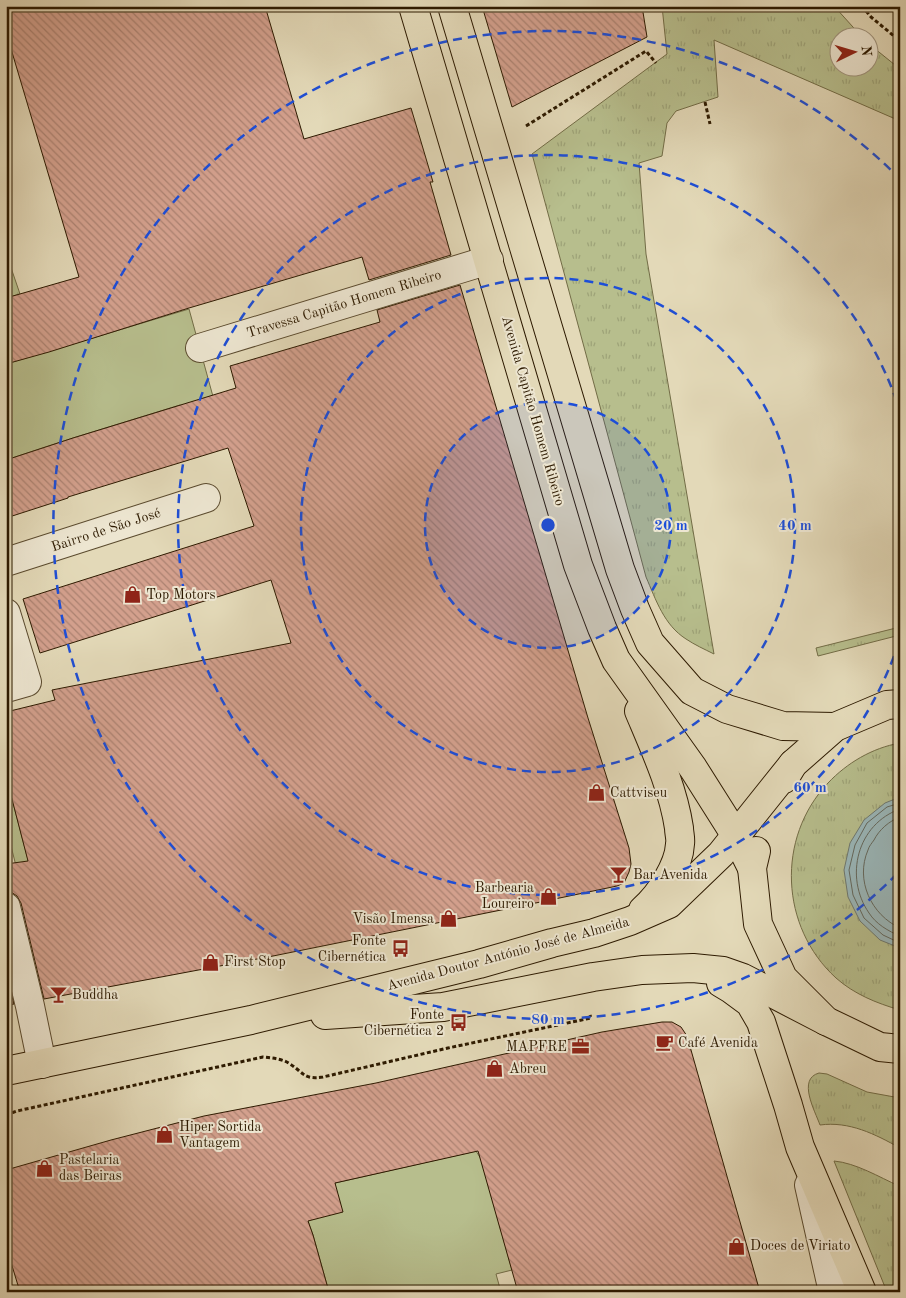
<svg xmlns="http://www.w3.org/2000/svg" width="906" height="1298" viewBox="0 0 906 1298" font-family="'Old Standard TT',serif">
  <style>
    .grass { fill: url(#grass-tufts); stroke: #726c46 }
    .green { fill: #b7be8d; stroke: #726c46 }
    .water { fill: #9ab7ba; stroke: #6e7870 }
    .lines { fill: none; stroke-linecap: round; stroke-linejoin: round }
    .shore { stroke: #64685d; stroke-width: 1 }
    .building { fill: url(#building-back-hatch); stroke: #2d1a00 }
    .street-casing { stroke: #5a4a2e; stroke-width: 30 }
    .primary-casing { stroke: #2d1a00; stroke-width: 30 }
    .path { stroke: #2d1a00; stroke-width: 3; stroke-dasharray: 4 2.5; stroke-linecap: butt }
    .street { stroke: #ede6d1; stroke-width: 28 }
    .primary { stroke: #e3d9b8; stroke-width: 28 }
    .ring { fill: none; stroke: #1d4ed8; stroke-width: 2.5; stroke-dasharray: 9 6 }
    .labels { text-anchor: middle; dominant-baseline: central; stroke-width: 4; stroke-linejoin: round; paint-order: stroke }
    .street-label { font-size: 14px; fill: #2d1a00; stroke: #ede6d1 }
    .poi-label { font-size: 14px; fill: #2d1a00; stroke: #ede6d1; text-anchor: start }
    .centre { fill: #1d4ed8; stroke: #ede6d1; stroke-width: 2.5 }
    .ring-label { font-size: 15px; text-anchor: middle; font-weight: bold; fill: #1d4ed8; stroke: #ede6d1; stroke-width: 4; stroke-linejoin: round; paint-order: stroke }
  </style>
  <defs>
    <pattern id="grass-tufts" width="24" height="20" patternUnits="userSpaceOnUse" patternTransform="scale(1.25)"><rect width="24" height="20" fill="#b7be8d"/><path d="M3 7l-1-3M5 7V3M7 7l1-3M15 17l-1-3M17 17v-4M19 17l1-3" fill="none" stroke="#9ea378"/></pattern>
    <pattern id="building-back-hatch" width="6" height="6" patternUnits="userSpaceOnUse" patternTransform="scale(1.25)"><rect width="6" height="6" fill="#d3a08d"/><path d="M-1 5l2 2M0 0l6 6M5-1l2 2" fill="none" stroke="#ac8271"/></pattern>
  </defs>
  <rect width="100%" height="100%" fill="#e3d9b8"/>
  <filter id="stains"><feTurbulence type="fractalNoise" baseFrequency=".004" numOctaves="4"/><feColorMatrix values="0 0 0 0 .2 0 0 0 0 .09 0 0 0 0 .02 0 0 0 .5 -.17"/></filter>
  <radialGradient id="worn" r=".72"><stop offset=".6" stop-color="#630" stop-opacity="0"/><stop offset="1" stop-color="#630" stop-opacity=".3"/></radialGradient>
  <g class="grass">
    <path d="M662,6H834L862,37L838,38V68H868L869,44L900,69V121L714,40L718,97L676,111L667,123L662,156L639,163L646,254L714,654C704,649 695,645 686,639C664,625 656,600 646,577L532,154L667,54Z"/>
    <polygon points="6,256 7,256 20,294 6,298"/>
    <polygon points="900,627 900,635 818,656 816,648"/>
    <path d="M900,743V1010C876,1003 854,994 836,978C780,927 776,838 828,783C847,763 872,748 900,743Z"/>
    <path d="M819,1073L827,1074L867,1092L900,1098V1148C875,1134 849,1121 820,1125C815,1111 797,1079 819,1073Z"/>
    <path d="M834,1161C856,1163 879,1177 899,1186L895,1231L900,1254V1292H887Z"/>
  </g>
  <g class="green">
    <polygon points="189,309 223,433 180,405 73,438 6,460 6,364"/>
    <polygon points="6,776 33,879 20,882 6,826"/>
    <polygon points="476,1151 481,1159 512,1270 496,1274 501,1292 329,1292 313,1235 308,1221 335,1183"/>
  </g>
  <polygon class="water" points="900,797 900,948 880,940 860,921 848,897 844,870 850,843 864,820 885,803"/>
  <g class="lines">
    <g class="shore">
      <polyline points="900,803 887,807 867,823 855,845 849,870 853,895 864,918 883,935 900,943"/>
      <path d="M900,809C857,824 844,877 869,913C876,924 888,931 900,936"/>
      <path d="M900,817C889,821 879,830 874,840C872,843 869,846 868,850C855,880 871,915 900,928"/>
    </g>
  </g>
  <g class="building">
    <polygon points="6,6 265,6 304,139 411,108 433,182 430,182 451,255 369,280 362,257 189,308 49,352 6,364 6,298 79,277 6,32"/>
    <polygon points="482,6 642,6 647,37 512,107"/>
    <polygon points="460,285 588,718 629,848 631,864 629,872 624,883 617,886 526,905 273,956 44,999 21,903 17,896 11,892 6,892 6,864 28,861 6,776 6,712 55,700 52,690 291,643 271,580 40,653 23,599 254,526 228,448 68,497 68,498 6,518 6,460 73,438 236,388 230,366 380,322 377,310"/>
    <polygon points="6,974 14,1004 6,1006"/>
    <polygon points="662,1022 672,1022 681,1027 687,1036 760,1292 518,1292 478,1151 335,1183 343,1212 308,1221 313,1235 329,1292 20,1292 6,1246 6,1170 111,1140 204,1116 376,1083 602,1032"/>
  </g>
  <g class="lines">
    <defs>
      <g id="street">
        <polyline points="200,348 489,260"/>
        <polyline points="6,562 206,498"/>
        <polyline points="6,613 27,682 6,688"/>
        <polyline points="6,907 30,1006 42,1064"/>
        <polyline points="809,1185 833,1292"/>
      </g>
      <g id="primary">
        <polyline points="413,6 578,565 602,628 616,660 693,768 736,836 752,868"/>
        <polyline points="452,6 620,569 635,609 650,643 692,691 727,709 783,726 835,727"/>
        <path d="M639,711C655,749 673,788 679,828C679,833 681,839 680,844C679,866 660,895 643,910"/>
        <polyline points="784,779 793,764 835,727 887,705 900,704"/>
        <polyline points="756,851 752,868 758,924 783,978 826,1021 880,1047 900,1049"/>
        <polyline points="721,983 731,989 750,1003 761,1022 788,1105 800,1147 862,1292"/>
        <polyline points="325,1015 443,1007 593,977 642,970 693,968 723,971 743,978 826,1021"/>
        <polyline points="6,1071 251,1020 479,964 552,943 594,933 630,921 669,904 721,854 793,764"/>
      </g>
    </defs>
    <use href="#street" class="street-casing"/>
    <use href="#primary" class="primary-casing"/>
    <g class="path">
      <polyline points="862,6 871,17 900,41"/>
      <polyline points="705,102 710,124"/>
      <polyline points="526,126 646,51 656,63"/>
      <path d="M6,1115L17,1111L263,1057C273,1058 283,1059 290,1064C304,1073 304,1080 323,1077L448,1048L591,1018L590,1015"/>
    </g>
    <use href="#street" class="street"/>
    <use href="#primary" class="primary"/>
  </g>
  <circle cx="548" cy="525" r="123" fill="#1d4ed8" fill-opacity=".12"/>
  <g class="ring">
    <circle cx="548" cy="525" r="123"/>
    <circle cx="548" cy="525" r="247"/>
    <path d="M899 642A370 370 0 1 1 899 408"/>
    <path d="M897 874A494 494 0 1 1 897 176"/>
  </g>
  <defs>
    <symbol id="shop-bare" viewBox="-9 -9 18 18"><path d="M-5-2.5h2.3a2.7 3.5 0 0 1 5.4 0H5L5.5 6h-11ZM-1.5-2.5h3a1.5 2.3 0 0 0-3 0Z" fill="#8f2418" stroke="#ede6d1" stroke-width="2.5" paint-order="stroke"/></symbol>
    <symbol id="bar-bare" viewBox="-9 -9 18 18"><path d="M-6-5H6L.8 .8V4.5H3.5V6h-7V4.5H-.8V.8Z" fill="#8f2418" stroke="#ede6d1" stroke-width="2.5" paint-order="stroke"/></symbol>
    <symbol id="bus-bare" viewBox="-9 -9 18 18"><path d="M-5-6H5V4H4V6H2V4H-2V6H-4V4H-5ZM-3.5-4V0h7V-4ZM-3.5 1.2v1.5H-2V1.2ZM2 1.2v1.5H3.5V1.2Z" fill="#8f2418" stroke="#ede6d1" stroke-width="2.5" paint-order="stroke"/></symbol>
    <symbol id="cafe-bare" viewBox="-9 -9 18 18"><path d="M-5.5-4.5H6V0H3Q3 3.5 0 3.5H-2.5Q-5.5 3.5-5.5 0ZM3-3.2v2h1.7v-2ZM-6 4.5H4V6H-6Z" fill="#8f2418" stroke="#ede6d1" stroke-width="2.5" paint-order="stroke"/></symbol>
    <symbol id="office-bare" viewBox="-9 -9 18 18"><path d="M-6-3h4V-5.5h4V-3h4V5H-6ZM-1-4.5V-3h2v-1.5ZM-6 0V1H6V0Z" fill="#8f2418" stroke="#ede6d1" stroke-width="2.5" paint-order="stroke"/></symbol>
  </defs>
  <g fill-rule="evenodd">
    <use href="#shop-bare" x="120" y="582" width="25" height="25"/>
    <use href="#shop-bare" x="584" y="780" width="25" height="25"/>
    <use href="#bar-bare" x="606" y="862" width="25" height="25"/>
    <use href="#shop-bare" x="536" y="884" width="25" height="25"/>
    <use href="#shop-bare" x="436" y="906" width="25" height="25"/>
    <use href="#bus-bare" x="388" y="936" width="25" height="25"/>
    <use href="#shop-bare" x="198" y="950" width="25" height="25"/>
    <use href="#bar-bare" x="46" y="982" width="25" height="25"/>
    <use href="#bus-bare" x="446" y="1010" width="25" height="25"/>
    <use href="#cafe-bare" x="652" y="1030" width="25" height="25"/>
    <use href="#office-bare" x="568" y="1034" width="25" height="25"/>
    <use href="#shop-bare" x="482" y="1056" width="25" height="25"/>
    <use href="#shop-bare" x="152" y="1122" width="25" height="25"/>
    <use href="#shop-bare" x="32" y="1156" width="25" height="25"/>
    <use href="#shop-bare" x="724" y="1234" width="25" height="25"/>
  </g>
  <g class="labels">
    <g class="street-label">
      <text transform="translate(344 304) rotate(-17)">Travessa Capitão Homem Ribeiro</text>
      <text transform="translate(533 411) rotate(74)">Avenida Capitão Homem Ribeiro</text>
      <text transform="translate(106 530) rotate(-18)">Bairro de São José</text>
      <text transform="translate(508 954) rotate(-15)">Avenida Doutor António José de Almeida</text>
    </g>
    <g class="poi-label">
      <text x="146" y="595">Top Motors</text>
      <text x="610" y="793">Cattviseu</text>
      <text x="633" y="875">Bar Avenida</text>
      <text x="534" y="888" text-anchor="end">Barbearia<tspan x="534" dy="16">Loureiro</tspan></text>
      <text x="434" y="919" text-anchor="end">Visão Imensa</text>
      <text x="386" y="941" text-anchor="end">Fonte<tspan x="386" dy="16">Cibernética</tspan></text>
      <text x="224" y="962">First Stop</text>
      <text x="72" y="995">Buddha</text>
      <text x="444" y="1015" text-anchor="end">Fonte<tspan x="444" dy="16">Cibernética 2</tspan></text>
      <text x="678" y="1043">Café Avenida</text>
      <text x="567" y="1047" text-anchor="end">MAPFRE</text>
      <text x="509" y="1069">Abreu</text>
      <text x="179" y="1127">Hiper Sortida<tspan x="179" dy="16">Vantagem</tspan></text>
      <text x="59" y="1160">Pastelaria<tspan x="59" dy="16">das Beiras</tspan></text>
      <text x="750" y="1246">Doces de Viriato</text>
    </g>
  </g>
  <circle cx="548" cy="525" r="8" class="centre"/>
  <g class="ring-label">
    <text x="671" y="530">20 m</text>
    <text x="795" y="530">40 m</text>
    <text x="810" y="792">60 m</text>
    <text x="548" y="1024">80 m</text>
  </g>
  <rect width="906" height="1298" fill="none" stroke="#e3d9b8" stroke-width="25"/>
  <rect x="8" y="8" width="891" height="1283" fill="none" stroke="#2d1a00" stroke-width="2.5"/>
  <rect x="12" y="12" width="881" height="1273" fill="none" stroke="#2d1a00"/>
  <g transform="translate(854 52) rotate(85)"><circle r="24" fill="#ede6d1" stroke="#a0947d"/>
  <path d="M0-4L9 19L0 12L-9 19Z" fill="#8f2418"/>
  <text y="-8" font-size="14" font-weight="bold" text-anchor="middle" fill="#2d1a00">N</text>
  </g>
  <rect width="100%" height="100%" filter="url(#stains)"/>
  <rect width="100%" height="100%" fill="url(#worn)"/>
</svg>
